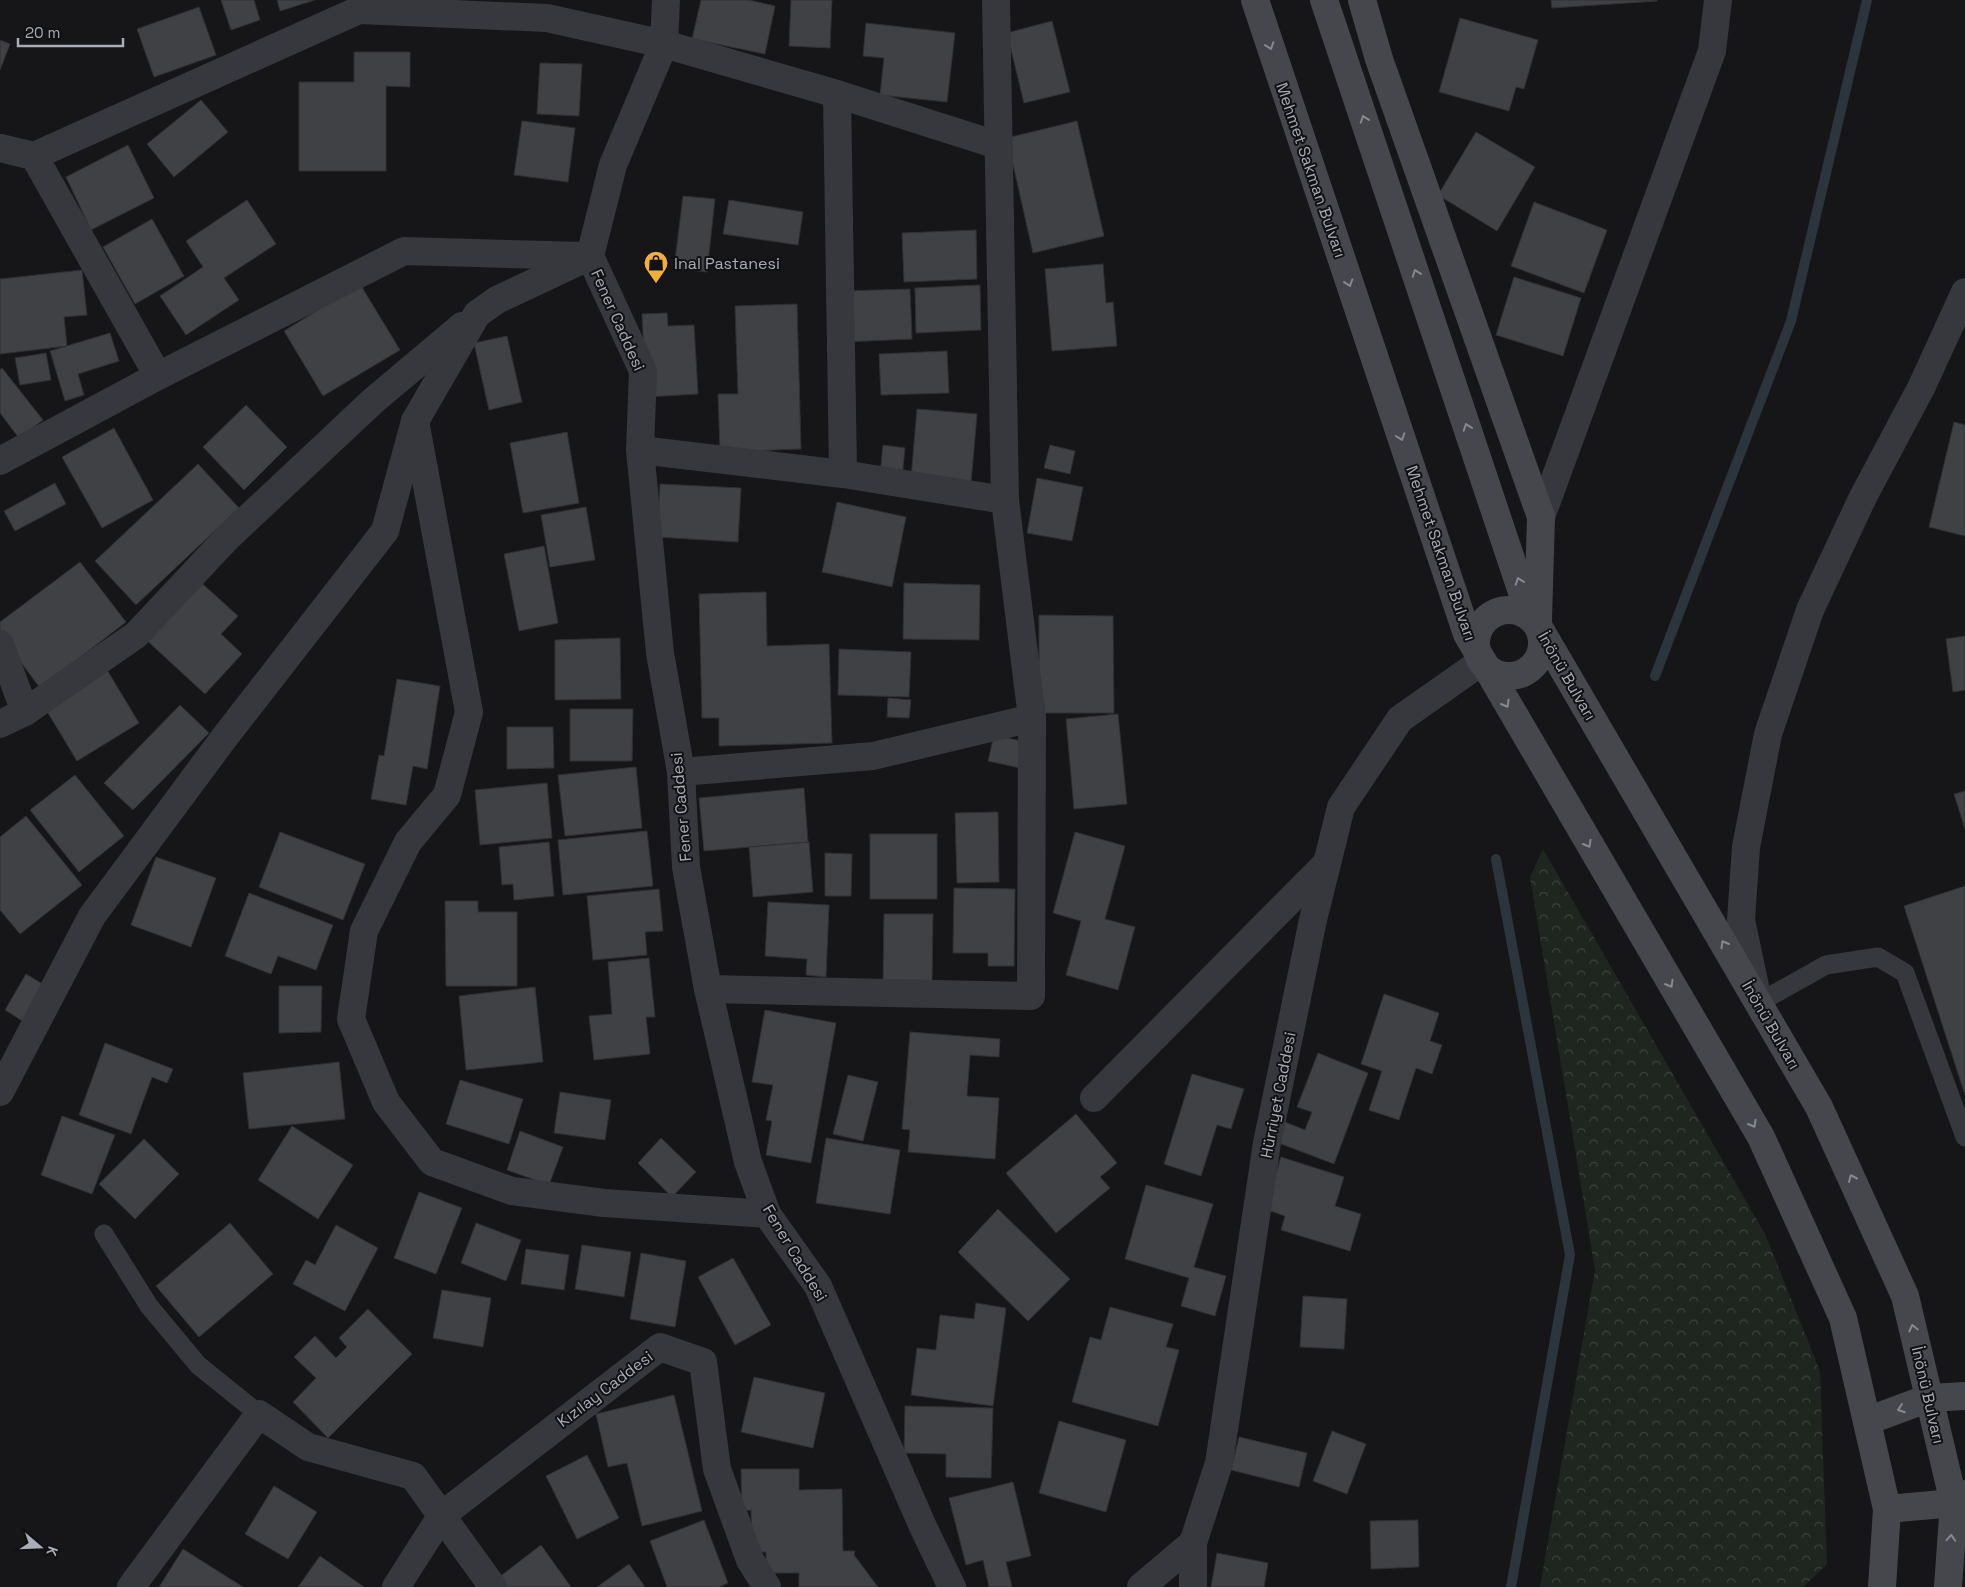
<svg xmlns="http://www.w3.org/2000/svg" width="1965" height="1587" viewBox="0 0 1965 1587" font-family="'Space Grotesk',sans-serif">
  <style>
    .forest { fill: url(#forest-crowns) }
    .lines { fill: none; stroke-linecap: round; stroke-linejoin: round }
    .stream { stroke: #2c353c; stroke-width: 10 }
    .building { fill: #404145; stroke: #303034 }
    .lane { stroke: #37383d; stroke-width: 19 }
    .street { stroke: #37383d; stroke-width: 28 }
    .secondary { stroke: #45474d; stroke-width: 28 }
    .oneway { stroke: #858993 }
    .labels { text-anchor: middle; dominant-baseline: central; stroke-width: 4; stroke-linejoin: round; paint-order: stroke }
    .street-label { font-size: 16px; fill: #a8adb8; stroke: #111113 }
    .poi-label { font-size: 16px; fill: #a8adb8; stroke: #111113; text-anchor: start }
  </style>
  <defs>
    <pattern id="forest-crowns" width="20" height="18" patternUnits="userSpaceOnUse" patternTransform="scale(1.25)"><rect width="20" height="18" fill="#1e261f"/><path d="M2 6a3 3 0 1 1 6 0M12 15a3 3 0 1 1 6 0" fill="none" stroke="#3c433d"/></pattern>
  </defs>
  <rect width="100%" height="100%" fill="#161618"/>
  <polygon class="forest" points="1543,849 1765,1234 1820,1371 1827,1564 1803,1587 1540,1587 1595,1270 1530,877"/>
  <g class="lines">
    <g class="stream">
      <polyline points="1655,676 1791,321 1867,0"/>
      <polyline points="1496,859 1570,1255 1511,1587"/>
    </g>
  </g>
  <g class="building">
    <polygon points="221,0 254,0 260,20 231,30"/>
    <polygon points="277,0 315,0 280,11"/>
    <polygon points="701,0 749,0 775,6 765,54 692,39"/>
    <polygon points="791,0 832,0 830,48 789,46"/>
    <polygon points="1551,0 1657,0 1657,1 1552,8"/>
    <polygon points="199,7 216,55 154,77 137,29"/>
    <polygon points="1460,18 1538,40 1524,89 1516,87 1509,111 1439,92"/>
    <polygon points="1052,21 1070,92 1024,103 1007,33"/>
    <polygon points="866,23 955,33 947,102 880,95 884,58 863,56"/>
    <polygon points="0,40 10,44 0,70"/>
    <polygon points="354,52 410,52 410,87 386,86 386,171 299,171 299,82 354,82"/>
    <polygon points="540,63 582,64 579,116 537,114"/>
    <polygon points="201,100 228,132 174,177 147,144"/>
    <polygon points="522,121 575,128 568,182 514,175"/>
    <polygon points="1077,121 1104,236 1033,253 1007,138"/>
    <polygon points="1476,132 1535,167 1497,231 1438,195"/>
    <polygon points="128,145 154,198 91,230 66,177"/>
    <polygon points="683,196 715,199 707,272 674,268"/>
    <polygon points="247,200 276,244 224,278 239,300 186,335 160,296 203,267 186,241"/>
    <polygon points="729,200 803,212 798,245 723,234"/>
    <polygon points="1534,202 1607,230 1584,293 1511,266"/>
    <polygon points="152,219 184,276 135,304 103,247"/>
    <polygon points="976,230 977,279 904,282 902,233"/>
    <polygon points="1103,264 1106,303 1113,302 1117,346 1052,351 1045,269"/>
    <polygon points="82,270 87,315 64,317 67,346 0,354 0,279"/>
    <polygon points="1514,277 1581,298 1563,356 1496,335"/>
    <polygon points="360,284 400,350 323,396 284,331"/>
    <polygon points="980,285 981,330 916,333 915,288"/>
    <polygon points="910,289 912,339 845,342 843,291"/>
    <polygon points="797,304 801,449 720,452 718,394 738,394 735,306"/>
    <polygon points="667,313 668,326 694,325 698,394 646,397 642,314"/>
    <polygon points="110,333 119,361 78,374 84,395 65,401 50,351"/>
    <polygon points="507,336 522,402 489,410 474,343"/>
    <polygon points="947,351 949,393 881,395 879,354"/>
    <polygon points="46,353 51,380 20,385 15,358"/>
    <polygon points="2,368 43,420 19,438 0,413 0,370"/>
    <polygon points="246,405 287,447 244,490 203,447"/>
    <polygon points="917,409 977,414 971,483 911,478"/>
    <polygon points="1954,422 1965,425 1965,536 1929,527"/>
    <polygon points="114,428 153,500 102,528 62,457"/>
    <polygon points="567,432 579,503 523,513 510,443"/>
    <polygon points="883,445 905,448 902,478 880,476"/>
    <polygon points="1050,445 1075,451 1070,474 1044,468"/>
    <polygon points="198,464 239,508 136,605 95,561"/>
    <polygon points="1037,478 1083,487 1072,541 1027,533"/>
    <polygon points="55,483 66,504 15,531 4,511"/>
    <polygon points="660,484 741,488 738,542 657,537"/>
    <polygon points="837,502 906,517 892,587 822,572"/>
    <polygon points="586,507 595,560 550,567 541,515"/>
    <polygon points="544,546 558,623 519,631 504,554"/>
    <polygon points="80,562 126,622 40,688 0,634 0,622"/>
    <polygon points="195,577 238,616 221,634 242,654 205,694 142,636"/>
    <polygon points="904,583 980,585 979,640 903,639"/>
    <polygon points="766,592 767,646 829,644 832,743 719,746 719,718 702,718 699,594"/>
    <polygon points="1039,615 1113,616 1114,713 1039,713"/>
    <polygon points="1965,636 1965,690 1953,692 1946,639"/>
    <polygon points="620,638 621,699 555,700 555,640"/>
    <polygon points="839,649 911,652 909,697 838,695"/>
    <polygon points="107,670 139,723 77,761 45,708"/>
    <polygon points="397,679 440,686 427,769 413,766 406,805 371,799 379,755 384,756"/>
    <polygon points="888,698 911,700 909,718 887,717"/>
    <polygon points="180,705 209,733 133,810 104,783"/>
    <polygon points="570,709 633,709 632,761 570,761"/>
    <polygon points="1118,714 1127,804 1074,809 1066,719"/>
    <polygon points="507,727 553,727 554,768 507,769"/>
    <polygon points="994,735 1026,742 1020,768 988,761"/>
    <polygon points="636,767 642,828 565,836 558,775"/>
    <polygon points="75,775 124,836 79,872 30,810"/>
    <polygon points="547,783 552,838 480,845 475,790"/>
    <polygon points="804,788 808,842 704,851 699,798"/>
    <polygon points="1965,791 1965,829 1954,794"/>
    <polygon points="998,812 999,882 957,883 955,813"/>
    <polygon points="26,816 82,885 20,934 0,910 0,837"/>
    <polygon points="647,831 653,886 563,895 558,840"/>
    <polygon points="280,832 365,864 343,920 259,887"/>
    <polygon points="1075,832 1125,846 1105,919 1135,927 1118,990 1066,975 1081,921 1053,913"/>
    <rect x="870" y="834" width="67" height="65"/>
    <polygon points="549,842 554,896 514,900 513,884 502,885 499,847"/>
    <polygon points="809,842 813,892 753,897 749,847"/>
    <polygon points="825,853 852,854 851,896 825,896"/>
    <polygon points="156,857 216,878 191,947 131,925"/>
    <polygon points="1965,886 1965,1095 1904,906"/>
    <polygon points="954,888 1015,889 1014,966 988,966 988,953 953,953"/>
    <polygon points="659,889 663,931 645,932 647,955 593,960 587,896"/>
    <polygon points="249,893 333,925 316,970 278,956 271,974 225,956"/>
    <polygon points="445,901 478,901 478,912 517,912 517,986 446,986"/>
    <polygon points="768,902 829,905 826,977 806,975 807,959 765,956"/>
    <polygon points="884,914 933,914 932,983 883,982"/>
    <polygon points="649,958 655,1017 646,1017 650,1054 594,1060 589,1016 612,1014 608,962"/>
    <polygon points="26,974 46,986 24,1022 5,1010"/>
    <polygon points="279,986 322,986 321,1032 279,1033"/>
    <polygon points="535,987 543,1062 466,1070 459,996"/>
    <polygon points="1384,994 1439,1013 1430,1041 1442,1045 1432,1074 1416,1068 1399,1120 1369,1110 1382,1071 1361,1064"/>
    <polygon points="765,1010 836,1023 811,1163 766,1155 772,1121 766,1120 773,1085 752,1082"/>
    <polygon points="910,1032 1000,1039 999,1057 970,1055 967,1096 999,1098 995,1159 908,1152 910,1130 902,1129"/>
    <polygon points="105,1043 173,1069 167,1083 152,1077 131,1134 79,1115"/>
    <polygon points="1318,1053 1368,1073 1334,1164 1276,1142 1285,1122 1305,1130 1312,1112 1297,1107"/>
    <polygon points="339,1062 345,1119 249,1129 243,1073"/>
    <polygon points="1192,1074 1244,1089 1231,1129 1217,1125 1201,1176 1164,1164"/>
    <polygon points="848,1075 878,1082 863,1141 833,1134"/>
    <polygon points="460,1080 523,1099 509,1144 446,1124"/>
    <polygon points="560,1092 611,1100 605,1140 554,1133"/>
    <polygon points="1076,1114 1117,1163 1100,1177 1110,1188 1056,1233 1006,1173"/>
    <polygon points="62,1116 115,1135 92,1194 41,1175"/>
    <polygon points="292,1126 353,1165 318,1219 258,1180"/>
    <polygon points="520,1131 563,1147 549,1185 507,1170"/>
    <polygon points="661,1138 696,1172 672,1197 638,1163"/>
    <polygon points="826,1138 900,1150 890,1214 816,1203"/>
    <polygon points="144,1139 179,1174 135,1219 99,1184"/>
    <polygon points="1281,1157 1344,1177 1335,1206 1361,1214 1350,1251 1281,1230 1285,1216 1265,1209"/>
    <polygon points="1146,1185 1213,1204 1194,1267 1226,1276 1215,1316 1181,1306 1189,1278 1125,1259"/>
    <polygon points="419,1192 462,1208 436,1274 394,1258"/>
    <polygon points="998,1209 1070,1279 1028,1321 958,1252"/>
    <polygon points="230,1223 273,1274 199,1337 156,1286"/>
    <polygon points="476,1223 521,1240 506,1281 461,1263"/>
    <polygon points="336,1225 378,1248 345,1311 293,1284 306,1260 315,1265"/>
    <polygon points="582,1245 631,1252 624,1297 575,1289"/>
    <polygon points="526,1249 569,1255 564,1290 521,1284"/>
    <polygon points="641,1253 686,1261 675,1327 630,1319"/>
    <polygon points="733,1258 771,1325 735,1345 698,1277"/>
    <polygon points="442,1290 491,1298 483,1347 433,1338"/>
    <polygon points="1303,1296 1347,1299 1344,1349 1300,1347"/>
    <polygon points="976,1303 1006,1308 993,1406 911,1395 917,1348 936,1350 940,1315 974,1319"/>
    <polygon points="1110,1307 1173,1324 1166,1347 1179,1350 1158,1426 1072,1402 1090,1337 1101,1340"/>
    <polygon points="368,1309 412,1354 328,1438 293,1402 316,1378 294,1357 315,1336 336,1358 347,1347 339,1338"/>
    <polygon points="754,1377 825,1393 813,1448 741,1432"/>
    <polygon points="674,1395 702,1511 642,1526 627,1463 608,1467 596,1414"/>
    <polygon points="905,1406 993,1408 991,1478 946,1477 946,1454 904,1453"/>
    <polygon points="1059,1421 1126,1440 1106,1512 1039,1493"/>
    <polygon points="1332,1431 1366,1444 1347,1494 1313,1481"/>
    <polygon points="1239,1437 1307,1453 1299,1487 1231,1470"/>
    <polygon points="587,1455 619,1518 577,1539 546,1476"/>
    <polygon points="741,1469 799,1469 799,1490 842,1489 843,1551 855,1551 854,1555 878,1587 799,1587 799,1573 766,1573 766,1552 752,1552 751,1510 742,1511"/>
    <polygon points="1013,1482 1031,1556 1006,1562 1012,1587 989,1587 983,1560 966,1565 949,1498"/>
    <polygon points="274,1486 317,1512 288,1559 245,1534"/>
    <polygon points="704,1520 728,1583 719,1587 667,1587 650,1541"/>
    <polygon points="1418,1520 1419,1567 1371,1569 1370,1521"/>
    <polygon points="541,1545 571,1587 505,1587 498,1578"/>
    <polygon points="183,1549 243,1587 159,1587"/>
    <polygon points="1217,1553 1268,1563 1264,1587 1211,1587"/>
    <polygon points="320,1556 364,1587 298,1587"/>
    <polygon points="629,1564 645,1587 597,1587"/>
  </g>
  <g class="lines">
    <g class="lane">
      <polyline points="1758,1003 1826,965 1878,957 1905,973 1965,1137"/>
      <polyline points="104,1234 149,1306 198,1365 259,1414"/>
    </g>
    <g class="street">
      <polyline points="666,0 664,44 613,165 590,256 643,371 640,450 660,653 681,772 686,867 708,989 748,1162 767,1214 818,1286 924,1529 952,1587"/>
      <polyline points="837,94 843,474"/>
      <polyline points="0,148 34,156 359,10 547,18 664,44 837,94 997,145"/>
      <polyline points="34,156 158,376"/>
      <polyline points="415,421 469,712 447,795 408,842 364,931 351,1019 386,1102 432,1162 512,1191 604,1203 767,1214"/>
      <polyline points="640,450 843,474 1005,500"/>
      <polyline points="0,461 158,376 404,251 584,256"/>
      <polyline points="1541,517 1712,51 1718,0"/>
      <polyline points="0,644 25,712"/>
      <polyline points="0,724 25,712 136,635 228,537 373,401 462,326"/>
      <polyline points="681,772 873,756 1032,718"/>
      <polyline points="708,989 1031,996 1032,718 1005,500 996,0"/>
      <polyline points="1757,996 1741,920 1746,847 1768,734 1810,610 1863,497 1922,386 1965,292"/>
      <polyline points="0,1092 92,916 224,738 385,531 415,421 477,314 497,300 590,256"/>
      <polyline points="1094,1098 1327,863"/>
      <polyline points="131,1587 259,1414 308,1447 413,1476 493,1587"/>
      <polyline points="396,1587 442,1515 660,1347 703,1362 717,1469 750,1560 767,1587"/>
      <polyline points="1141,1587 1193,1543"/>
      <polyline points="1193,1587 1193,1543 1219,1463 1267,1143 1313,920 1341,807 1400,719 1481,662"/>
    </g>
    <g class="secondary">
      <polyline points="1255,0 1467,634 1761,1137 1843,1318 1887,1509 1882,1587"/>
      <polyline points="1324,0 1527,607 1819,1107 1905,1296 1954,1503 1948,1587"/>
      <polyline points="1362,0 1379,59 1541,517 1538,620"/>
      <circle cx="1509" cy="643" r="33"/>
      <polyline points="1867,1421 1929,1398 1965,1396"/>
      <polyline points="1887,1509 1954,1503 1965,1494"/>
    </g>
  </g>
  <defs><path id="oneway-chevron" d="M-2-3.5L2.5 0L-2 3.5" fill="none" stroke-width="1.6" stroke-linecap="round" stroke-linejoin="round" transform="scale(1.25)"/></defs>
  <g class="oneway">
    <use href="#oneway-chevron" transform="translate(1270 46) rotate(71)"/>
    <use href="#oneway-chevron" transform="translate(1364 119) rotate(-109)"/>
    <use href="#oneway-chevron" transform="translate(1416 273) rotate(-109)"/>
    <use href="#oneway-chevron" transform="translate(1349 283) rotate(71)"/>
    <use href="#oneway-chevron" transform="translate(1467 427) rotate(-109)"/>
    <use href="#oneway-chevron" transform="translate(1401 437) rotate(71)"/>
    <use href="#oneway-chevron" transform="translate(1519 581) rotate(-109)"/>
    <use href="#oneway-chevron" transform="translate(1506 704) rotate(60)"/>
    <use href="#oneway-chevron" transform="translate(1588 844) rotate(60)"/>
    <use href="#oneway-chevron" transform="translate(1724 944) rotate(-120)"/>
    <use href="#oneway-chevron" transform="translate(1670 984) rotate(60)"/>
    <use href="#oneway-chevron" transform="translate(1753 1124) rotate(60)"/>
    <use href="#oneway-chevron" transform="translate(1852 1178) rotate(-114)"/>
    <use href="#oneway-chevron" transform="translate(1913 1328) rotate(-103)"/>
    <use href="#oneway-chevron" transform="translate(1901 1409) rotate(160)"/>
    <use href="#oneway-chevron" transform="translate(1951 1538) rotate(-86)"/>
  </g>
  <defs>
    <symbol id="shop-pin" viewBox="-11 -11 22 30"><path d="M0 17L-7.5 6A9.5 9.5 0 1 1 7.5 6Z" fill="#f2b134" stroke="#111113"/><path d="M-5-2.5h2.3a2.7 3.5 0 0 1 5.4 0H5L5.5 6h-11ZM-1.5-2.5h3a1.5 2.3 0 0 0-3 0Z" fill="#111"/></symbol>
  </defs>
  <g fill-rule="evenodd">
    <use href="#shop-pin" x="642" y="249" width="28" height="38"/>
  </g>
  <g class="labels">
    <g class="street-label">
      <text transform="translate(1311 170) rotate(71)">Mehmet Sakman Bulvarı</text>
      <text transform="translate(618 320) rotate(66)">Fener Caddesi</text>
      <text transform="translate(1441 553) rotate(71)">Mehmet Sakman Bulvarı</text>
      <text transform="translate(1567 676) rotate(60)">İnönü Bulvarı</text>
      <text transform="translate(681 807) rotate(-95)">Fener Caddesi</text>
      <text transform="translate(1771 1025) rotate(60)">İnönü Bulvarı</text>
      <text transform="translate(1278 1095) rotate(-79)">Hürriyet Caddesi</text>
      <text transform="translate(795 1253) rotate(59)">Fener Caddesi</text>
      <text transform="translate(605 1389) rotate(-37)">Kızılay Caddesi</text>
      <text transform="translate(1928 1395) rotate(77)">İnönü Bulvarı</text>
    </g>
    <g class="poi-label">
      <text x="674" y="263">Inal Pastanesi</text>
    </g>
  </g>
  <g transform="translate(40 1547) rotate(109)" stroke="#111113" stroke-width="4" paint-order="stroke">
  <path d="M0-4L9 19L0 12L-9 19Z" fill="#a8adb8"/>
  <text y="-8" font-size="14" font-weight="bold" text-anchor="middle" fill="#a8adb8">K</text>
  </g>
  <path d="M18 38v8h105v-8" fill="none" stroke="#a8adb8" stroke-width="2.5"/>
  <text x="25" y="38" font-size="15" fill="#a8adb8" stroke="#111113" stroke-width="4" paint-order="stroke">20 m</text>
</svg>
